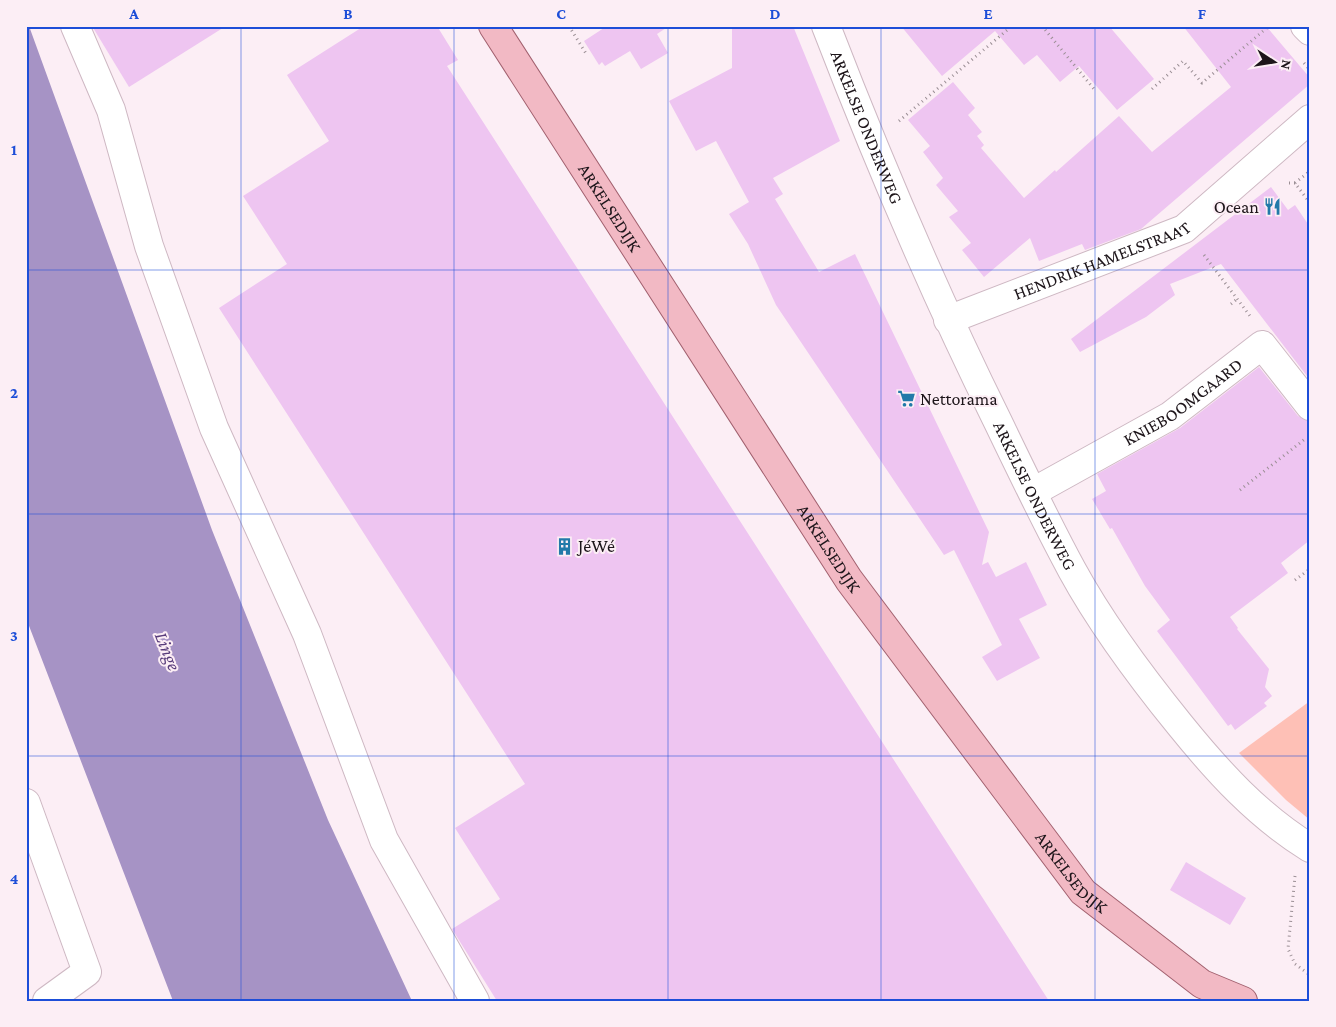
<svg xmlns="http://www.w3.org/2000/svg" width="1336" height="1027" viewBox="0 0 1336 1027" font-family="'Crimson Pro',serif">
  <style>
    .green { fill: #fec0b6 }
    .water { fill: #a693c5 }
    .building { fill: #eec5f1 }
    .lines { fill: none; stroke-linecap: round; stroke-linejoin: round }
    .minor-casing { stroke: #ceb8c3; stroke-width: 30 }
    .major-casing { stroke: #a2616f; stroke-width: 30 }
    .path { stroke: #9b8f95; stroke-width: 3; stroke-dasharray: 1 4; stroke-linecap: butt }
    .minor { stroke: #fff; stroke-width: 28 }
    .major { stroke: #f2b9c4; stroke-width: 28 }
    .grid { fill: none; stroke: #1d4ed8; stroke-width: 1; stroke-opacity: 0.55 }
    .labels { text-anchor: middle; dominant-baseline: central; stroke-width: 4; stroke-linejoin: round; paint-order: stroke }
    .street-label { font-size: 18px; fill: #1d151a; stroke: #fceef5 }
    .poi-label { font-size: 18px; fill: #1d151a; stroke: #fceef5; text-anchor: start }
    .water-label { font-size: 19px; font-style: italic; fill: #583c7b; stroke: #fceef5 }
    .neatline { fill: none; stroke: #1d4ed8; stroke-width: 2 }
    .grid-label { font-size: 16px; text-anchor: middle; font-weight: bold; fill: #1d4ed8 }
  </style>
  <rect width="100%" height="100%" fill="#fceef5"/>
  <polygon class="green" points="1310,701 1310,820 1286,800 1239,753"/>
  <polygon class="water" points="26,26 29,26 212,530 328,820 412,1001 173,1001 26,618"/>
  <g class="building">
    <polygon points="92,26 226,26 129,87"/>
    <polygon points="364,26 437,26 458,60 447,66 1049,1001 497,1001 452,929 500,899 455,828 525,784 219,308 287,264 243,196 329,141 287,75"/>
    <polygon points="607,26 669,26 657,34 668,53 641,69 630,51 605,66 602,62 599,65 584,41"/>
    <polygon points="732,26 793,26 840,141 773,178 783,194 775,199 819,272 855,254 989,532 982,565 988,562 996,577 1026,562 1047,605 1019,619 1040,658 997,681 982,657 1002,645 954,550 944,555 776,305 748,244 729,214 749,202 716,141 696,151 669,101 732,68"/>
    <polygon points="901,26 1109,26 1154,79 1117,110 1079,66 1060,82 1037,55 1024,65 995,31 942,76"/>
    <polygon points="1183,26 1266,26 1310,78 1310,84 1141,229 1085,250 1082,244 1039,261 1030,238 984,277 962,250 971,243 949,217 958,211 936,185 943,178 923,152 930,146 908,120 953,82 975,108 968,115 982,132 977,136 984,145 981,148 1024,198 1055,170 1056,172 1119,116 1152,152 1231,87"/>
    <polygon points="1271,187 1288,210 1295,205 1310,227 1310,380 1221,264 1170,284 1175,295 1146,317 1080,352 1071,339"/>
    <polygon points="1259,367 1298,416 1310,421 1310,540 1281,563 1288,573 1230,617 1238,628 1237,629 1269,669 1265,687 1272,696 1264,703 1267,706 1235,730 1231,724 1228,726 1157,631 1170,620 1145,586 1112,528 1110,529 1092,499 1106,491 1097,474 1180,428"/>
    <polygon points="1186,862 1246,898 1230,925 1170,890"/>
  </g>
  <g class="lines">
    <defs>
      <g id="minor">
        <polyline points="75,26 111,110 149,246 214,428 307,634 384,840 475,1001"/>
        <path id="s1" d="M826,26C878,161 934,293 998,422C1022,472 1046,522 1072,570C1102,625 1141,677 1180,725C1218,772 1258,816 1310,848"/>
        <polyline points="1305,26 1310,31"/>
        <path id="s2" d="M948,320L1184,229L1310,119"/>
        <path id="s3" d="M1033,492L1170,416L1262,345L1310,406"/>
        <polyline points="26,803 87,972 47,1001"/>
      </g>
      <g id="major">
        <path id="s4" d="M493,26L849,580L1083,892L1202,984L1243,1001"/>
      </g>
    </defs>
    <use href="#minor" class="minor-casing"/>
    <use href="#major" class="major-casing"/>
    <g class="path">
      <polyline points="569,26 587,55"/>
      <polyline points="1042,26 1094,89"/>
      <polyline points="1304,63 1310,70"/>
      <polyline points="1152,89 1183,61 1202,83 1269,26"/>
      <polyline points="899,121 1012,26"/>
      <polyline points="1289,183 1295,183 1310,203"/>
      <polyline points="1295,183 1310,171"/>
      <polyline points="1204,255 1250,316"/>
      <polyline points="1231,304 1237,299"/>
      <polyline points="1240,490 1305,439"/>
      <polyline points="1295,580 1310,569"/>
      <polyline points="1295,876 1288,949 1295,964 1310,975"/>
    </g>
    <use href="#minor" class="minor"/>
    <use href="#major" class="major"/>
  </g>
  <path class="grid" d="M241,26V1001M454,26V1001M668,26V1001M881,26V1001M1095,26V1001M26,270H1310M26,514H1310M26,756H1310"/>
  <defs>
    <symbol id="restaurant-bare" viewBox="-9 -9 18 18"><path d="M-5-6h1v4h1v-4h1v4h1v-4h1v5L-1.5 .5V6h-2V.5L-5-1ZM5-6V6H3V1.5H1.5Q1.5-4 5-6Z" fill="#227aa9" stroke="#fceef5" stroke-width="2.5" paint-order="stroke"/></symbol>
    <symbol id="supermarket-bare" viewBox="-9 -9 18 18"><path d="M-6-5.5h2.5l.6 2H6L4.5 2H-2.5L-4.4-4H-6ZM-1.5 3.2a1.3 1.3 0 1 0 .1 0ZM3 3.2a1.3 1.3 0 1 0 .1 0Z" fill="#227aa9" stroke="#fceef5" stroke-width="2.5" paint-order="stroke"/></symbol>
    <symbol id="building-bare" viewBox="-9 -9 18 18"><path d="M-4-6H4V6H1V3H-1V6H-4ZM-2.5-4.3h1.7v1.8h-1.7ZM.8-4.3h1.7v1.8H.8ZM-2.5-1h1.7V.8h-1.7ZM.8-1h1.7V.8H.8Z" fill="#227aa9" stroke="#fceef5" stroke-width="2.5" paint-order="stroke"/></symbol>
  </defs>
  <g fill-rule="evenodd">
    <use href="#restaurant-bare" x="1260" y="194" width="25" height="25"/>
    <use href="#supermarket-bare" x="894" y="386" width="25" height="25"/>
    <use href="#building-bare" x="552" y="534" width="25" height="25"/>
  </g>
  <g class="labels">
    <g class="street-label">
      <text stroke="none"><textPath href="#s1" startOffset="109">ARKELSE ONDERWEG</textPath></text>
      <text stroke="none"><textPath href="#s4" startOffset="216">ARKELSEDIJK</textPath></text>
      <text stroke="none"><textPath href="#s2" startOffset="165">HENDRIK HAMELSTRAAT</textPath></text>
      <text stroke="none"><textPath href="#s3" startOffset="175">KNIEBOOMGAARD</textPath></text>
      <text stroke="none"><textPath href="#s1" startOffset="514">ARKELSE ONDERWEG</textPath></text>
      <text stroke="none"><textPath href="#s4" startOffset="621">ARKELSEDIJK</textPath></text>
      <text stroke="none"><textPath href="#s4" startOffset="1026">ARKELSEDIJK</textPath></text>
    </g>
    <g class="poi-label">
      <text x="1259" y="207" text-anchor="end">Ocean</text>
      <text x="920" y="399">Nettorama</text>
      <text x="578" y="546">JéWé</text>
    </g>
    <g class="water-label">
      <text transform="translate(168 651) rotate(68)">Linge</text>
    </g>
  </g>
  <rect width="1336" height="1027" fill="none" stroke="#fceef5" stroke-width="55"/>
  <g transform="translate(1274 62) rotate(102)" stroke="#fceef5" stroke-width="4" paint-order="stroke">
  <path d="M0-4L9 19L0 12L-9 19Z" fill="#1d151a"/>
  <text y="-8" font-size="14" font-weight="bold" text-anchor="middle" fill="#1d151a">N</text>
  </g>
  <rect x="28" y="28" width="1280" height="972" class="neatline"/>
  <g class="grid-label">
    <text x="134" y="19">A</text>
    <text x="348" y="19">B</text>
    <text x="561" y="19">C</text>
    <text x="775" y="19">D</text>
    <text x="988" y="19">E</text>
    <text x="1202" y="19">F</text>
    <text x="14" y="155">1</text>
    <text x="14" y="398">2</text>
    <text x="14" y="641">3</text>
    <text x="14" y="884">4</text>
  </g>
</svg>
